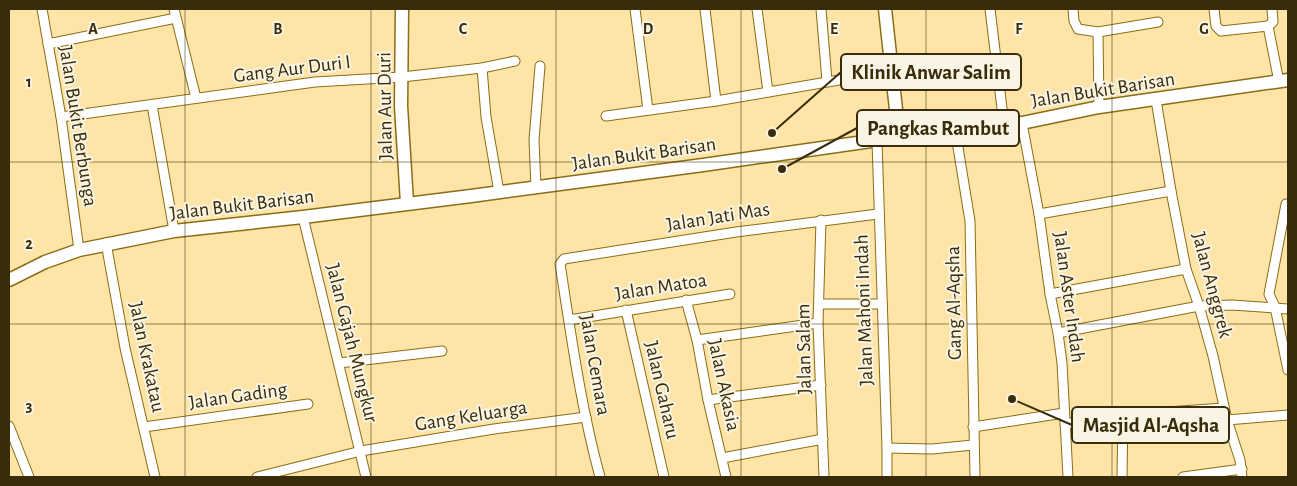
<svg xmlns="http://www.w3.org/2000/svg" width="1297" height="486" viewBox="0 0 1297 486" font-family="'Alegreya Sans',sans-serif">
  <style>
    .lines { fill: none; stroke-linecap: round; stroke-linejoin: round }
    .street-casing { stroke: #8a6d15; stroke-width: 11 }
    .secondary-casing { stroke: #8a6d15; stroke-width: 15 }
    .street { stroke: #fff; stroke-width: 9 }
    .secondary { stroke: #fff; stroke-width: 12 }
    .grid { fill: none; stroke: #392c0a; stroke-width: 1; stroke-opacity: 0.55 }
    .labels { text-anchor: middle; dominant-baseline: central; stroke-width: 4; stroke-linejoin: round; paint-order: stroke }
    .street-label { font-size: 20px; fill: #392c0a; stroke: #faf4e5 }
    .grid-label { font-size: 16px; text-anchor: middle; font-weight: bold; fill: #392c0a; stroke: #faf4e5; stroke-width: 4; stroke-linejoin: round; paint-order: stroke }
    .leader { fill: none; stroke: #392c0a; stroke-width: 2 }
    .callout-dot { fill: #392c0a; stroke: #faf4e5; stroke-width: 2 }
    .callout { fill: #faf4e5; stroke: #392c0a; stroke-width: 2 }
    .callout-label { font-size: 21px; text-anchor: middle; font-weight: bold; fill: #392c0a }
  </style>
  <rect width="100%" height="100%" fill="#fee5a7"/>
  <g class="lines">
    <defs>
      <g id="street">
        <polyline points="42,9 61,117 79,250"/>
        <polyline points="174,9 196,98"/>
        <polyline points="635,9 648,110"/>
        <polyline points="705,9 716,101"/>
        <polyline points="757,9 768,92"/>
        <polyline points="821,9 827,81"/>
        <polyline points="990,9 1004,125"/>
        <polyline points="1073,9 1074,21 1078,29 1098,32 1099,107"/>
        <polyline points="1214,9 1216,26 1221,31 1268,26 1273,22 1272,9"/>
        <polyline points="1268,26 1279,82"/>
        <polyline points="1098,32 1158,22"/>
        <polyline points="48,44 176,18"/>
        <polyline points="482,68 486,117 499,192"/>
        <polyline points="1156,100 1171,191 1186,269 1199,306 1213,356 1227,420 1240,460 1242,477"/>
        <polyline points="152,105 174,231"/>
        <polyline points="606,116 716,101 892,71"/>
        <polyline points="61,117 315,82 402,77 482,68 515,61"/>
        <polyline points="1022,123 1039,214 1050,294 1058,333 1062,363 1068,477"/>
        <polyline points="955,129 970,221 975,477"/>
        <polyline points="877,141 887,448 887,477"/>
        <polyline points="536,187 534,140 540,66"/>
        <polyline points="1286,204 1269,294 1275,307 1288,370"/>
        <polyline points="1039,214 1171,191"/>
        <polyline points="303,217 366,477"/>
        <polyline points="821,220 818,323 824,477"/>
        <polyline points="106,243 125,348 155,477"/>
        <polyline points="1050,294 1186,269"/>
        <polyline points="686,300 697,340 708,400 726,477"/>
        <polyline points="820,304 882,304"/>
        <polyline points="626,310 664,477"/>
        <polyline points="569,320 730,294"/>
        <polyline points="1058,333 1199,306 1232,305 1288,309"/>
        <polyline points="697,340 818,323"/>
        <polyline points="339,363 442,351"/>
        <polyline points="708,400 821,385"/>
        <polyline points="1227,420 1288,415"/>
        <polyline points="1065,424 1123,415 1224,408"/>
        <polyline points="9,426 29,477"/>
        <polyline points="144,427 308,404"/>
        <polyline points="973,427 1064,413"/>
        <polyline points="887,448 932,449 973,445"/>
        <polyline points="722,458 823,439"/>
        <polyline points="257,477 361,451 494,429 586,417"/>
        <path d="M600,477C581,408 571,335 560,264L564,259L736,232L878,214"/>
        <polyline points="1122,477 1123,415"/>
        <polyline points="1183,477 1242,469"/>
      </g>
      <g id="secondary">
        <polyline points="402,9 401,106 407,203"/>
        <polyline points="885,9 899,137"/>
        <polyline points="9,280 45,262 79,250 174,231 303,217 471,196 703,165 899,137 1022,123 1099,107 1288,80"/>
      </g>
    </defs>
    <use href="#street" class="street-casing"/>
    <use href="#secondary" class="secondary-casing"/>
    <use href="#street" class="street"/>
    <use href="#secondary" class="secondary"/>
  </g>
  <path class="grid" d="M185,9V477M371,9V477M556,9V477M741,9V477M926,9V477M1112,9V477M9,162H1288M9,324H1288"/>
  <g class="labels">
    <g class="street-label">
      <text transform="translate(292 69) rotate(-7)">Gang Aur Duri I</text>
      <text transform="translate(1103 90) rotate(-9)">Jalan Bukit Barisan</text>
      <text transform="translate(385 106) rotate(-91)">Jalan Aur Duri</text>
      <text transform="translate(78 126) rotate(81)">Jalan Bukit Berbunga</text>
      <text transform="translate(644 154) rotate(-8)">Jalan Bukit Barisan</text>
      <text transform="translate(242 205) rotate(-7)">Jalan Bukit Barisan</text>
      <text transform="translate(718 217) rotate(-9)">Jalan Jati Mas</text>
      <text transform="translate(1212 285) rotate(75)">Jalan Anggrek</text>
      <text transform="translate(661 287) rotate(-9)">Jalan Matoa</text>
      <text transform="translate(1069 297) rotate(82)">Jalan Aster Indah</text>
      <text transform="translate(954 303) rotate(-91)">Gang Al-Aqsha</text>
      <text transform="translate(864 310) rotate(-92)">Jalan Mahoni Indah</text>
      <text transform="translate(352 343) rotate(76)">Jalan Gajah Mungkur</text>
      <text transform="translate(804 349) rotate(-91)">Jalan Salam</text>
      <text transform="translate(147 357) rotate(78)">Jalan Krakatau</text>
      <text transform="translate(595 365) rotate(80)">Jalan Cemara</text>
      <text transform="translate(724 385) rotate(78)">Jalan Akasia</text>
      <text transform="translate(662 390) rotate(77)">Jalan Gaharu</text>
      <text transform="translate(238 396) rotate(-8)">Jalan Gading</text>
      <text transform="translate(471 416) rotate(-9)">Gang Keluarga</text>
    </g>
  </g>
  <g class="grid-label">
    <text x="93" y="34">A</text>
    <text x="278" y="34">B</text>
    <text x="463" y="34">C</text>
    <text x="648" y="34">D</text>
    <text x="834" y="34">E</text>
    <text x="1019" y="34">F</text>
    <text x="1204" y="34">G</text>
    <text x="29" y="87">1</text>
    <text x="29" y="249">2</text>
    <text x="29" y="411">3</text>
  </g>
  <path class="leader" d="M772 133L841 72M782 169L857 128M1012 399L1072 425"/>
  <g class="callout-dot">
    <circle cx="772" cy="133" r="5"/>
    <circle cx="782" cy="169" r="5"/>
    <circle cx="1012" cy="399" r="5"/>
  </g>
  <g class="callout">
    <rect x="841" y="54" width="180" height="36" rx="5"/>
    <rect x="857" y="110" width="162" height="36" rx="5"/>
    <rect x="1072" y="407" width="157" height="36" rx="5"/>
  </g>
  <g class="callout-label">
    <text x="931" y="79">Klinik Anwar Salim</text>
    <text x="938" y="135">Pangkas Rambut</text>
    <text x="1151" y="432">Masjid Al-Aqsha</text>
  </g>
  <rect width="1297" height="486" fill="none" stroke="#392c0a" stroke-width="20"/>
</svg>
